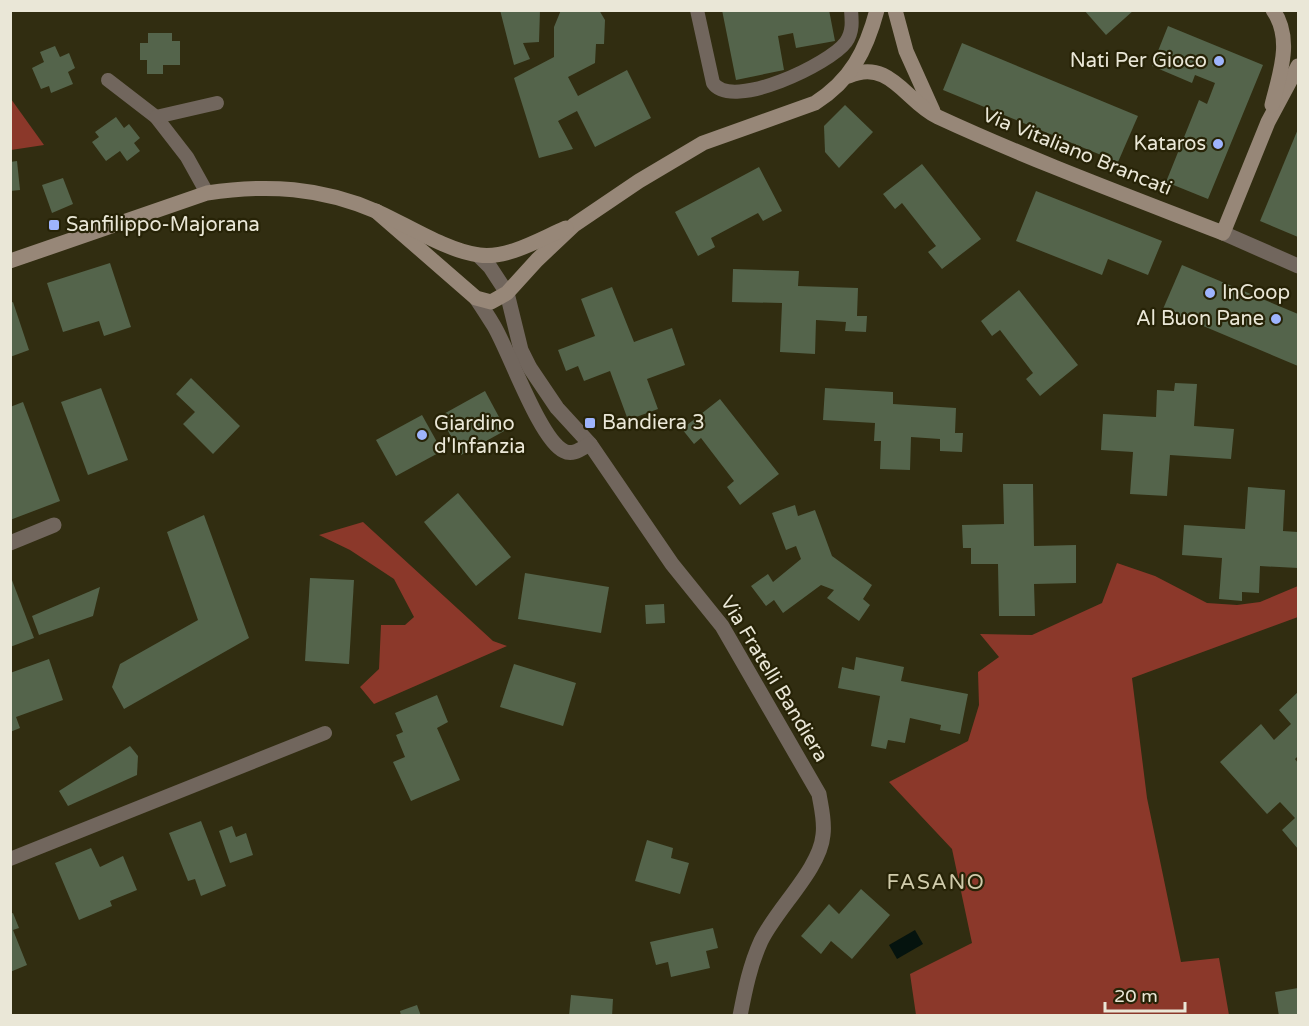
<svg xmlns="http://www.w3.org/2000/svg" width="1309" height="1026" viewBox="0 0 1309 1026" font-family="'Varela Round',sans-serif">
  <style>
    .green { fill: #8b382a }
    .water { fill: #05130e }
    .building { fill: #54644b }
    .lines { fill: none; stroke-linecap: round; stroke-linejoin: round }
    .lane { stroke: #71665d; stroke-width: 14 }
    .street { stroke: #71665d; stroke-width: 15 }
    .secondary { stroke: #978778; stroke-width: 15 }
    .poi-dot { fill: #9eb4fd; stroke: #272307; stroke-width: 2 }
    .labels { text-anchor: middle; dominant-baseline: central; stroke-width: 4.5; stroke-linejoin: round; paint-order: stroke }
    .poi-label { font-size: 20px; fill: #eae7d7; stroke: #272307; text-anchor: start }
    .street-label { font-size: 20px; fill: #eae7d7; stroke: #272307 }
    .neighbourhood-label { font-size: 21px; letter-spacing: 1.5px; fill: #d0cbab; stroke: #272307 }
  </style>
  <rect width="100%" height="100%" fill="#312d11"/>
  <g class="green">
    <polygon points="10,99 11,99 44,145 11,150"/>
    <polygon points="363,522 493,641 507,646 374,704 360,687 379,669 381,625 405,625 414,617 394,579 350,550 319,535"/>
    <polygon points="1117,563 1155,576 1207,603 1237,605 1260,602 1298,586 1298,617 1132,678 1147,798 1181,962 1219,958 1229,1015 916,1015 910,974 972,943 952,849 889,782 968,741 979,705 978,672 999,657 980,634 1032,635 1102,603"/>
  </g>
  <polygon class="water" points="915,930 923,944 897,959 889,945"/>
  <g class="building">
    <polygon points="500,10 540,10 539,42 523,43 530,59 514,65"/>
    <polygon points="561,10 599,10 605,20 604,44 596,44 595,63 568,77 578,96 627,70 651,118 595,147 577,111 558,121 573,149 539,158 514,78 554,57 554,27"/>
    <polygon points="722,10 829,10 835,41 796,48 793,33 778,36 784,70 736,80"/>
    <polygon points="1084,10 1134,10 1106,35"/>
    <polygon points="1168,26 1263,65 1208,199 1166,182 1199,100 1207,104 1215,83 1195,75 1192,83 1152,66"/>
    <polygon points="148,33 172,33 172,41 180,41 180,65 163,65 163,74 147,74 147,60 140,60 140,43 148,43"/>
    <polygon points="962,43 1138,116 1118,162 943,90"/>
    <polygon points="55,46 60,57 69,53 75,68 68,72 73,84 51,93 49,86 41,89 32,68 44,62 40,52"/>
    <polygon points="845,105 873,132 839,168 825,152 824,126"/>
    <polygon points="116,117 124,128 129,124 140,138 134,143 140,151 127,161 120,151 106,161 92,142 99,137 95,132"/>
    <polygon points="1298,129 1298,237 1260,221"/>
    <polygon points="17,161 20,190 10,191 10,162"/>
    <polygon points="922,164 981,239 942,269 928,252 936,246 902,203 895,209 883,194"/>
    <polygon points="759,167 782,211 763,221 758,213 711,238 715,247 698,256 675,212"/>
    <polygon points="63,178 73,204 52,213 42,185"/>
    <polygon points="1036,191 1162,241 1148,275 1108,259 1102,275 1016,241"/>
    <polygon points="110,263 131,327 104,336 99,321 63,332 47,283"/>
    <polygon points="1182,265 1298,314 1298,366 1163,309"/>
    <polygon points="733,269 799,271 798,286 858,288 857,316 867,316 866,332 845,331 846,322 816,320 815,354 780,352 782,303 732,302"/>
    <polygon points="612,287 634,342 672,328 685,365 647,379 658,409 628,420 610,371 584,381 578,366 566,371 558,350 595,336 581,299"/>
    <polygon points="1019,290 1078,365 1040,396 1026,379 1033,373 1000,330 992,336 981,321"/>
    <polygon points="13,302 29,350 10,357 10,303"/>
    <polygon points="191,378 240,426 213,454 183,424 195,412 176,394"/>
    <polygon points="1175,383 1197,384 1194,426 1234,429 1231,459 1170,455 1167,496 1130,494 1133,452 1101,450 1103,414 1156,417 1157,390 1174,391"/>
    <polygon points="101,388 128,460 88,475 61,402"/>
    <polygon points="825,388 893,392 893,404 956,408 955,433 963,433 962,452 940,451 940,439 911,437 910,470 880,469 881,441 874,441 875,423 823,420"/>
    <polygon points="485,391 506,430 461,455 440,416"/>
    <polygon points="720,399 779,474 740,505 727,487 734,481 701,438 694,444 682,429"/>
    <polygon points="23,402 60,501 10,520 10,407"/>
    <polygon points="422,415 442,451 396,476 376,440"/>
    <polygon points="1003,484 1033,484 1034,546 1076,545 1076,583 1034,584 1035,616 999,616 998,564 971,564 971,548 963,548 962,525 1004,524"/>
    <polygon points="1248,487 1285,490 1283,531 1298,532 1298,568 1260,566 1259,593 1242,592 1242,601 1219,599 1222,558 1182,555 1184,525 1245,529"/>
    <polygon points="458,493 511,557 476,586 424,522"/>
    <polygon points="795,505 798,516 815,510 832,556 872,585 863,599 870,605 859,621 827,598 834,590 821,585 783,613 774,600 766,606 751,586 768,574 773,582 801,559 796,546 786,550 772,513"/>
    <polygon points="204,515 249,638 124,709 112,687 120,664 198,620 167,532"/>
    <polygon points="525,573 609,587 601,633 518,619"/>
    <polygon points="10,575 34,638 10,647"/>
    <polygon points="310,578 354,580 349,664 305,661"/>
    <polygon points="100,587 93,616 39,635 32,616"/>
    <polygon points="664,604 665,623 646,624 645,605"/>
    <polygon points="856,657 904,667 901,681 968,694 960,734 940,730 941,725 910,718 905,743 888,740 886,749 871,746 880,696 838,688 842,667 854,670"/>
    <polygon points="49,659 63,700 16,717 20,728 10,732 10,673"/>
    <polygon points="514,664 576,683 563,726 500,707"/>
    <polygon points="1298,692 1298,756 1295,759 1298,763 1298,849 1282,830 1295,818 1280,802 1267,814 1220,762 1261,724 1274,740 1291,724 1279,710"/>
    <polygon points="437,695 448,722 437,728 460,780 411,801 393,762 405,757 396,735 403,732 395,713"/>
    <polygon points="130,746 138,756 137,775 68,806 59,791"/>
    <polygon points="201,821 226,886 201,896 195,879 188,881 169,833"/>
    <polygon points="232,826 236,837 246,833 253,855 230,863 219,831"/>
    <polygon points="647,840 673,848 671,858 689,863 680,894 635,881"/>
    <polygon points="91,848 100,867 123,856 137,890 110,901 112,906 79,920 55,863"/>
    <polygon points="861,889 890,915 852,959 831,941 821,954 801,936 829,904 839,914"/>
    <polygon points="13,913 19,928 13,930 27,965 10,972 10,914"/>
    <polygon points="713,928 718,948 706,951 710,968 671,977 668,962 656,965 650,942"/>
    <polygon points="1298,988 1298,1016 1279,1016 1275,992"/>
    <polygon points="571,995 613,999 612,1016 569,1016"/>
    <polygon points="417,1005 421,1016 401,1016 400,1011"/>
  </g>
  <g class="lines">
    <g class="lane">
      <path d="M697,10L713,83C732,111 830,64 846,42C853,32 852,21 851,10"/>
      <polyline points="108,80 156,117 187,157 207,193"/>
      <polyline points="156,117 217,103"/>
      <polyline points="10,859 325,733"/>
    </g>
    <g class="street">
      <polyline points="1223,233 1298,266"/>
      <path d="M478,255L490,267L507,293L521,350L530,368L557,408L590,444L672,564L722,626L819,794C821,807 825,821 823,835C820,869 777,908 761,941C750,965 745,990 740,1016"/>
      <path d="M476,298C482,307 488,316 494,326C509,351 540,440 564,451C573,456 582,448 590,444"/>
      <polyline points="10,543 54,525"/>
    </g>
    <g class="secondary">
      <polyline points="895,10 906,51 933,111"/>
      <path d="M849,76C890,58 906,102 938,117C1031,160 1128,196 1223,233L1268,122L1298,66"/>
      <path d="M1272,105C1280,73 1293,39 1273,10"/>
      <path d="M376,211L476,298L491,302L507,293L537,260L574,225L639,181L703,143L815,103C851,80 866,51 877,10"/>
      <path d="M10,261L207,193C267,184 321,187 378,212C407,225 447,251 479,255C508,259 540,239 566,228"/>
    </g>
  </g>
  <g class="poi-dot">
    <circle cx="1219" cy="61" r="6"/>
    <circle cx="1218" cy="144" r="6"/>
    <rect x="48" y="219" width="12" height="12" rx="3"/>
    <circle cx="1210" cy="293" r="6"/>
    <circle cx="1276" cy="319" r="6"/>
    <rect x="584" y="417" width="12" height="12" rx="3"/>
    <circle cx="422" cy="435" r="6"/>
  </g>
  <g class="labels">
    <g class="poi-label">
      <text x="1207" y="61" text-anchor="end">Nati Per Gioco</text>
      <text x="1206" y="144" text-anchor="end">Kataros</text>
      <text x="66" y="225">Sanfilippo-Majorana</text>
      <text x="1222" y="293">InCoop</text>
      <text x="1264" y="319" text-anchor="end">Al Buon Pane</text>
      <text x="602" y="423">Bandiera 3</text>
      <text x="434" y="424">Giardino<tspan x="434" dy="23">d'Infanzia</tspan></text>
    </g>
    <g class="street-label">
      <text transform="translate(1077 152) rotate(22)">Via Vitaliano Brancati</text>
      <text transform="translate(774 679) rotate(59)">Via Fratelli Bandiera</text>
    </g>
    <g class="neighbourhood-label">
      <text x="936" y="882">FASANO</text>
    </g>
  </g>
  <rect width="1309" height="1026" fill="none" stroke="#eae7d7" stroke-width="24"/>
  <path d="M1105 1002v9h80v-9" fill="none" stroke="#eae7d7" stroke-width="3"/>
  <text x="1114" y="1002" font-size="18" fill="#eae7d7" stroke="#272307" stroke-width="4.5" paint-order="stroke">20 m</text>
</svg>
